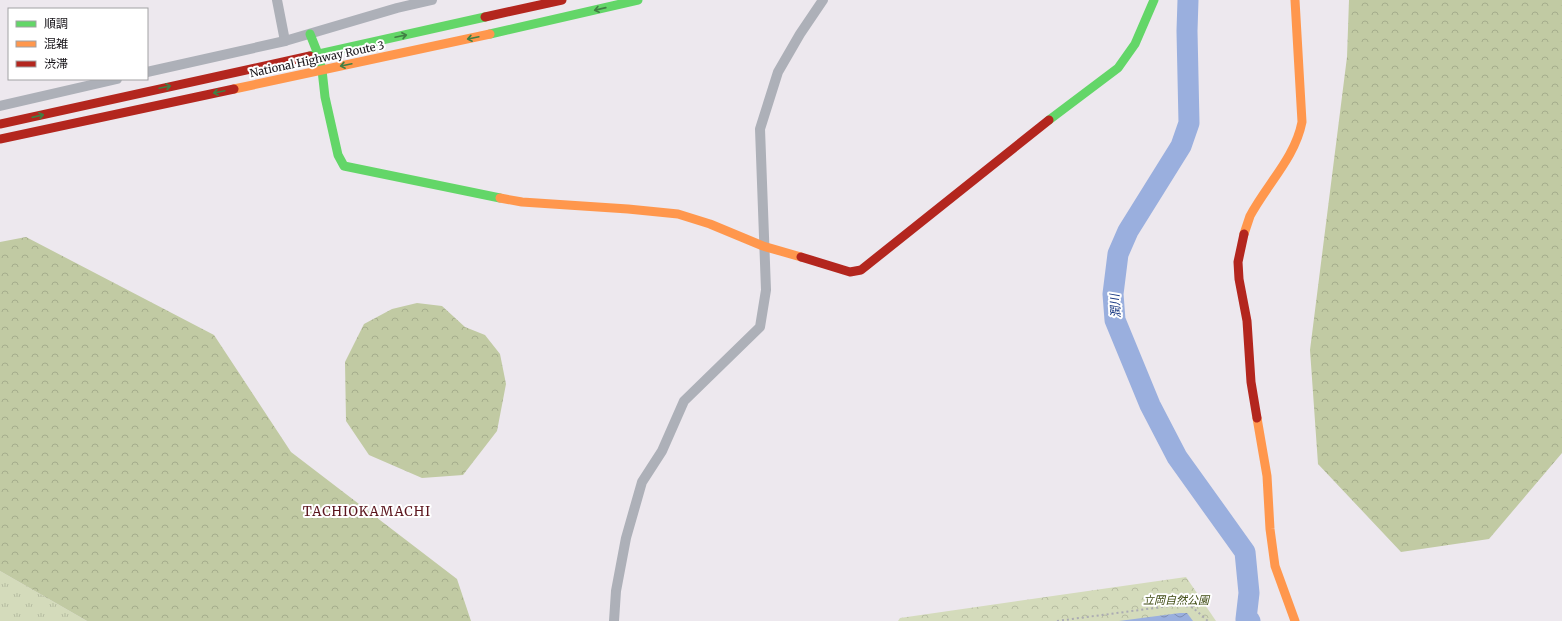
<svg xmlns="http://www.w3.org/2000/svg" width="1562" height="621" viewBox="0 0 1562 621" font-family="Merriweather,'Noto Sans JP',serif">
  <style>
    .grass { fill: url(#grass-tufts) }
    .forest { fill: url(#forest-crowns) }
    .park { fill: url(#park-crowns) }
    .water { fill: url(#water-waves) }
    .lines { fill: none; stroke-linecap: round; stroke-linejoin: round }
    .stream { stroke: #9aafde; stroke-width: 3.5 }
    .river { stroke: #9aafde; stroke-width: 21 }
    .path { stroke: #ababb2; stroke-width: 2; stroke-dasharray: 2 3; stroke-linecap: butt }
    .street { stroke: #adb0b8; stroke-width: 10 }
    .fast { stroke: #63d668; stroke-width: 9 }
    .slow { stroke: #ff974d; stroke-width: 9 }
    .jam { stroke: #b3261e; stroke-width: 9 }
    .oneway { stroke: #417f44 }
    .labels { text-anchor: middle; dominant-baseline: central; stroke-width: 4; stroke-linejoin: round; paint-order: stroke }
    .street-label { font-size: 11px; fill: #171419; stroke: #fff }
    .park-label { font-size: 11px; font-style: italic; fill: #404c14; stroke: #fff }
    .water-label { font-size: 12px; font-style: italic; fill: #163681; stroke: #fff }
    .quarter-label { font-size: 13px; letter-spacing: 1px; fill: #5b151d; stroke: #fff }
  </style>
  <defs>
    <pattern id="grass-tufts" width="24" height="20" patternUnits="userSpaceOnUse"><rect width="24" height="20" fill="#d4dbbb"/><path d="M3 7l-1-3M5 7V3M7 7l1-3M15 17l-1-3M17 17v-4M19 17l1-3" fill="none" stroke="#b5bba0"/></pattern>
    <pattern id="forest-crowns" width="20" height="18" patternUnits="userSpaceOnUse"><rect width="20" height="18" fill="#c1caa3"/><path d="M2 6a3 3 0 1 1 6 0M12 15a3 3 0 1 1 6 0" fill="none" stroke="#a5ad8c"/></pattern>
    <pattern id="park-crowns" width="20" height="18" patternUnits="userSpaceOnUse"><rect width="20" height="18" fill="#d4dbbb"/><path d="M2 6a3 3 0 1 1 6 0M12 15a3 3 0 1 1 6 0" fill="none" stroke="#b5bba0"/></pattern>
    <pattern id="water-waves" width="16" height="10" patternUnits="userSpaceOnUse"><rect width="16" height="10" fill="#9aafde"/><path d="M0 5q4-4 8 0t8 0" fill="none" stroke="#7d8db3"/></pattern>
  </defs>
  <rect width="100%" height="100%" fill="#ede8ee"/>
  <polygon class="grass" points="0,571 87,621 0,621"/>
  <g class="forest">
    <polygon points="1349,0 1562,0 1562,453 1489,539 1401,552 1318,464 1310,350 1347,57"/>
    <polygon points="26,237 214,335 291,452 457,579 471,621 87,621 0,571 0,242"/>
    <polygon points="417,303 442,306 465,327 485,335 500,354 506,384 497,431 463,475 422,478 369,455 346,421 345,362 364,324 392,309"/>
  </g>
  <polygon class="park" points="1186,577 1216,621 898,621 900,618"/>
  <polygon class="water" points="1180,613 1187,613 1193,621 1119,621"/>
  <g class="lines">
    <polyline class="stream" points="1245,621 1246,619"/>
    <polyline class="river" points="1188,0 1187,31 1189,123 1181,146 1128,231 1118,254 1113,294 1115,320 1150,405 1177,457 1245,552 1249,593 1246,619 1250,621"/>
    <polyline class="path" points="1057,621 1177,605 1192,607 1208,621"/>
    <g class="street">
      <polyline points="277,0 285,41"/>
      <polyline points="147,72 285,41 397,8 432,0"/>
      <polyline points="0,106 117,79"/>
      <polyline points="614,621 616,591 626,538 642,482 662,451 684,401 760,327 766,290 760,129 778,72 800,34 823,0"/>
    </g>
    <g class="fast">
      <polyline points="310,34 318,54 322,70 325,97 338,155 344,166 500,198"/>
      <polyline points="490,34 638,0"/>
      <polyline points="310,56 485,17"/>
      <polyline points="1049,120 1118,68 1135,44 1154,0"/>
    </g>
    <g class="slow">
      <polyline points="234,89 490,34"/>
      <polyline points="500,198 522,202 628,209 678,214 710,224 763,246 801,257"/>
      <path d="M1244,234C1246,228 1248,222 1250,216C1267,184 1295,158 1302,122L1295,0"/>
      <polyline points="1257,418 1267,476 1270,529 1275,566 1295,621"/>
    </g>
    <g class="jam">
      <polyline points="485,17 562,0"/>
      <polyline points="0,124 310,56"/>
      <polyline points="0,139 234,89"/>
      <polyline points="1244,234 1238,262 1239,279 1247,321 1251,382 1257,418"/>
      <polyline points="801,257 850,272 861,270 1049,120"/>
    </g>
  </g>
  <defs><path id="oneway-shaft" d="M-6 0H5M1.5-3L5.5 0L1.5 3" fill="none" stroke-width="1.6" stroke-linecap="round" stroke-linejoin="round"/></defs>
  <g class="oneway">
    <use href="#oneway-shaft" transform="translate(600 9) rotate(167)"/>
    <use href="#oneway-shaft" transform="translate(401 36) rotate(-12)"/>
    <use href="#oneway-shaft" transform="translate(473 38) rotate(168)"/>
    <use href="#oneway-shaft" transform="translate(346 65) rotate(168)"/>
    <use href="#oneway-shaft" transform="translate(165 87) rotate(-12)"/>
    <use href="#oneway-shaft" transform="translate(219 92) rotate(168)"/>
    <use href="#oneway-shaft" transform="translate(38 116) rotate(-13)"/>
  </g>
  <g class="labels">
    <g class="street-label">
      <text transform="translate(317 59) rotate(-12)">National Highway Route 3</text>
    </g>
    <g class="park-label">
      <text x="1176" y="600">立岡自然公園</text>
    </g>
    <g class="water-label">
      <text transform="translate(1115 306) rotate(-94)">潤川</text>
    </g>
    <g class="quarter-label">
      <text x="367" y="511">TACHIOKAMACHI</text>
    </g>
  </g>
  <rect x="8" y="8" width="140" height="72" fill="#ffffff" stroke="#a2a1a3"/>
  <rect x="16" y="21" width="20" height="6" fill="#63d668" stroke="#a2a1a3"/>
  <text x="44" y="28" font-size="12" fill="#171419">順調</text>
  <rect x="16" y="41" width="20" height="6" fill="#ff974d" stroke="#a2a1a3"/>
  <text x="44" y="48" font-size="12" fill="#171419">混雑</text>
  <rect x="16" y="61" width="20" height="6" fill="#b3261e" stroke="#a2a1a3"/>
  <text x="44" y="68" font-size="12" fill="#171419">渋滞</text>
</svg>
